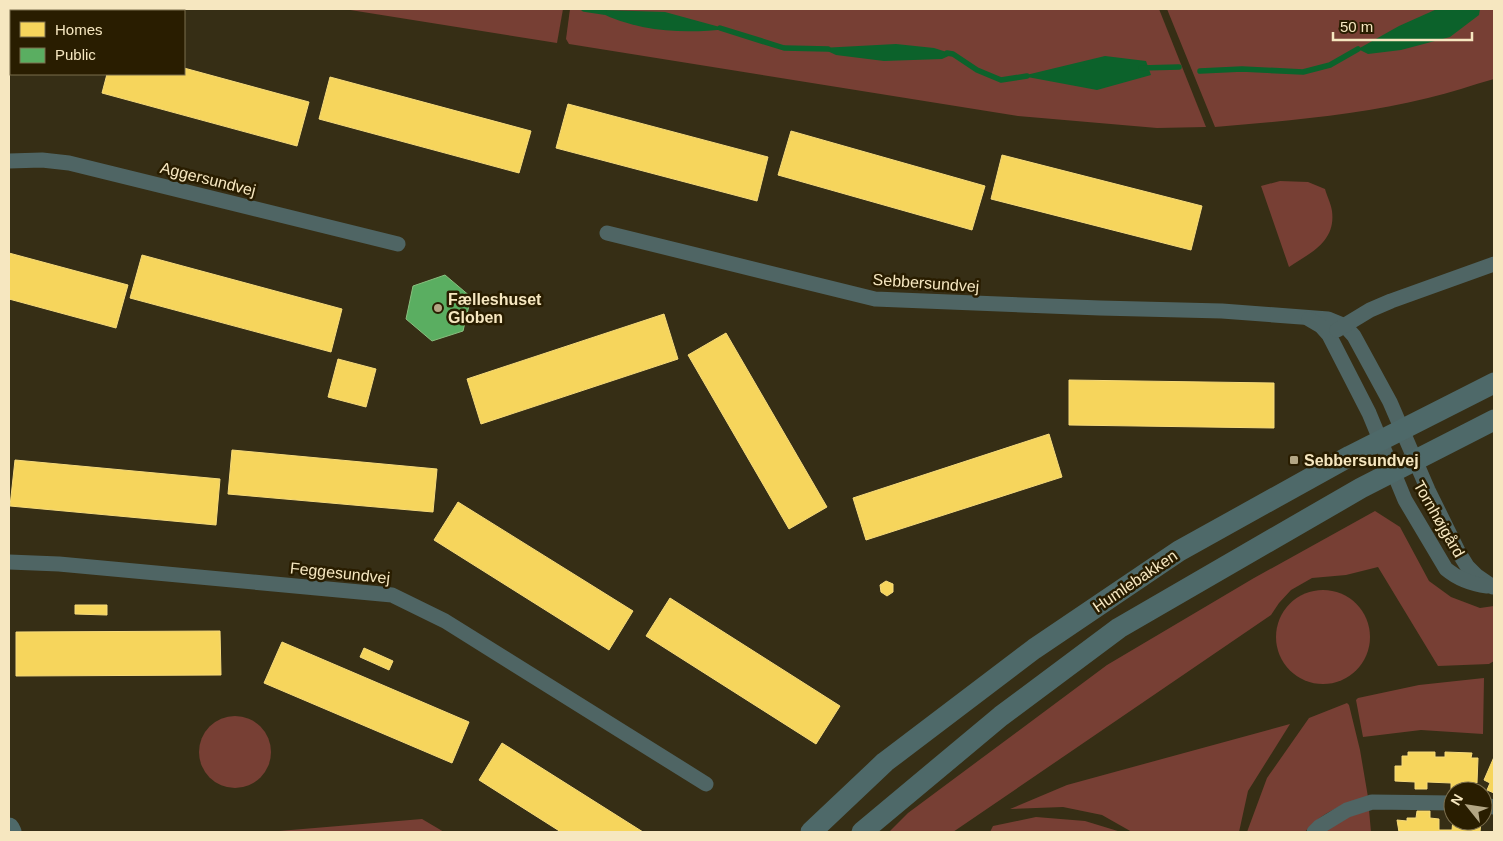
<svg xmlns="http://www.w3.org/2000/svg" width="1503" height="841" viewBox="0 0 1503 841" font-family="Arial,sans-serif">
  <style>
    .green { fill: #773f34 }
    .water { fill: #0c622b }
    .homes { fill: #f6d55c; stroke: #f6da7a }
    .public { fill: #5aae61; stroke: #89bf7e }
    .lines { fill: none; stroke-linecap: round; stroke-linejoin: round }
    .stream { stroke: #0c622b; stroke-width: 5.5 }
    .street { stroke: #4f6564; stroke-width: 15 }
    .secondary { stroke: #4e6969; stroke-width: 21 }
    .poi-dot { fill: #b3a684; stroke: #291d00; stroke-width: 2 }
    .labels { text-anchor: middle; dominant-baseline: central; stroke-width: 5; stroke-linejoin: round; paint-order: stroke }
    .street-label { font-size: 16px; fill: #f6e7c0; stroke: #291d00 }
    .poi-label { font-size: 16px; font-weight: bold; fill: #f6e7c0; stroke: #291d00; text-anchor: start }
  </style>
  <rect width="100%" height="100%" fill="#362e15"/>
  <g class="green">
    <polygon points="344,9 563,9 557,43"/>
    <polygon points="570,9 1159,9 1206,127 1157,128 1018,116 569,44 566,39"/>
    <path d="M1167,9H1494V79C1472,85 1450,93 1428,98C1358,115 1286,121 1215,127Z"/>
    <path d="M1280,181L1308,182L1325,189C1327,196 1331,204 1332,211C1336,242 1310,253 1289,267L1261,186Z"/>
    <polygon points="1375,511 1400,527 1429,581 1451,597 1480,608 1494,606 1494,661 1489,664 1438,666 1378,567 1346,575 1312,578 1291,590 1279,603 1271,615 953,832 889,832 908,813 1107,665 1254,578"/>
    <circle cx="1323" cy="637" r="47"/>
    <polygon points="1484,678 1483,734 1421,730 1363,737 1356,700 1358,698 1419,685"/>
    <path d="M1347,703L1349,705L1360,750L1368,797C1344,804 1321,812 1305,832H1247L1267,778L1309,718Z"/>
    <circle cx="235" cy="752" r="36"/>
    <polygon points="1290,724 1248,791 1239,832 1132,832 1102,815 1063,807 1010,809 1067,785"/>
    <polygon points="1369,810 1371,832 1321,832 1349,814"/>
    <polygon points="1036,817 1085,821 1121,832 990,832 993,826"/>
    <polygon points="422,819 444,832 267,832"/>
  </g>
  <g class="water">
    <polygon points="1437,9 1480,9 1479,15 1450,37 1401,50 1368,54 1358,49 1399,26"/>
    <path d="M603,10L665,12L727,29C684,34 638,32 599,12Z"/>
    <polygon points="896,44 934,48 953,54 942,59 884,61 836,55 821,48"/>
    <polygon points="1105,56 1146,61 1151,75 1097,90 1022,76"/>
  </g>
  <g class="homes">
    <rect x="9" y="20" width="2" height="45"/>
    <polygon points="184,68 309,102 297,146 102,93 107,74 184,74"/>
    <polygon points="330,77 531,131 519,173 319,119"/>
    <polygon points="568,104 768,157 757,201 556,148"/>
    <polygon points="791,131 985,186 972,230 778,175"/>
    <polygon points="1002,155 1202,206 1191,250 991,199"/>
    <polygon points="9,253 128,285 116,328 9,299"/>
    <polygon points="142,255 342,309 331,352 130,298"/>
    <polygon points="664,314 678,359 481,424 467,379"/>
    <polygon points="726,333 827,507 789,529 688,355"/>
    <polygon points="338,359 376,369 366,407 328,397"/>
    <polygon points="1069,380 1274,383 1274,428 1069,425"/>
    <polygon points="1049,434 1062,477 866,540 853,498"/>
    <polygon points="232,450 437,469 433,512 228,494"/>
    <polygon points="15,460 220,479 216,525 10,506"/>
    <polygon points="458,502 633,611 609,650 434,540"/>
    <polygon points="886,581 893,584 893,592 887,596 881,592 880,585"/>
    <polygon points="670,598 840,706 816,744 646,636"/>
    <polygon points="75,605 107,605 107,615 75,614"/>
    <polygon points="220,631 221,675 16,676 16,632"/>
    <polygon points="282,642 469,722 452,763 264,683"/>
    <polygon points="364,648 393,661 389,670 360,657"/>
    <polygon points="502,743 643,832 561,832 479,780"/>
    <polygon points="1408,752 1435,752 1435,757 1445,757 1445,752 1472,753 1471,758 1478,758 1477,783 1464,783 1464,790 1451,790 1451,783 1427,782 1427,789 1415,789 1415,782 1395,781 1395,766 1402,766 1402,756 1408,756"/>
    <polygon points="1494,757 1494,793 1487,790 1490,783 1484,780"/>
    <polygon points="1417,811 1430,811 1430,818 1439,819 1439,830 1452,830 1453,819 1453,821 1481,821 1480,832 1399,832 1397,820 1407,821 1407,818 1416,818"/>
  </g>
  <polygon class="public" points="445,275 471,297 463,331 432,341 406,319 413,286"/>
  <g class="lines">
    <g class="stream">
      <polyline points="584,9 604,12"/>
      <polyline points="720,28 784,48 828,49"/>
      <polyline points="947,53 953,54 977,70 1001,80 1027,76"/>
      <polyline points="1141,68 1179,67"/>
      <polyline points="1200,71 1242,69 1303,72 1330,65 1358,49"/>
    </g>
    <g class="street">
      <polyline points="9,161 42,160 69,163 398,244"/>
      <polyline points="607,233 875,299 1100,308 1222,311 1328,319 1345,326 1354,336 1390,402 1428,490 1459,553 1467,566 1477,576 1493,587"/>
      <path d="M1309,319L1321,326L1329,335L1369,413L1405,500L1446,569C1458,579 1471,584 1487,586"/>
      <polyline points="1337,330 1370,310 1391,301 1494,264"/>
      <polyline points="9,562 59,564 392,595 445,621 706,784"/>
      <polyline points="1483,805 1494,807"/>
      <polyline points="1314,832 1319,827 1347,810 1372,802 1453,803"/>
    </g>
    <g class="secondary">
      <polyline points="9,828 11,832"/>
      <polyline points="811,832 885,762 1034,649 1179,551 1350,456 1494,383"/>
      <polyline points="862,832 1001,716 1119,628 1361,488 1494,420"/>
    </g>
  </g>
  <g class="poi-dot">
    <circle cx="438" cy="308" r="5"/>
    <rect x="1289" y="455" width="10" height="10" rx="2.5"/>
  </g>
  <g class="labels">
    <g class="street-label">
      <text transform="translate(208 179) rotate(14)">Aggersundvej</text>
      <text transform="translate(926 283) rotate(4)">Sebbersundvej</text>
      <text transform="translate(1439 519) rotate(60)">Tornhøjgård</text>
      <text transform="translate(340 573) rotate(6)">Feggesundvej</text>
      <text transform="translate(1135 581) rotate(-34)">Humlebakken</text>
    </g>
    <g class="poi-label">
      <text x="448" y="299">Fælleshuset<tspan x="448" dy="18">Globen</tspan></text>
      <text x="1304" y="460">Sebbersundvej</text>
    </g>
  </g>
  <rect width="1503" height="841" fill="none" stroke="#f6e7c0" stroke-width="20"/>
  <rect x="10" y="10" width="175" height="65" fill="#291d00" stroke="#7b6e4d"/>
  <rect x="20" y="22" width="25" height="15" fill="#f6d55c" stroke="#7b6e4d"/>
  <text x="55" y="35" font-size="15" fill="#f6e7c0">Homes</text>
  <rect x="20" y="48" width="25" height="15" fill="#5aae61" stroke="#7b6e4d"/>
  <text x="55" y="60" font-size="15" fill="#f6e7c0">Public</text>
  <g transform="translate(1468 806) rotate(300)"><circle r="24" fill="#291d00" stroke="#7b6e4d"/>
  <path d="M0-4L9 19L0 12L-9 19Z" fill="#b3a684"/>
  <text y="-8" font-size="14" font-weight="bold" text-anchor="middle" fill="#f6e7c0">N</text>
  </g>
  <path d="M1333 32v8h139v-8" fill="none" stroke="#f6e7c0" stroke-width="2.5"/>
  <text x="1340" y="32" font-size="15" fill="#f6e7c0" stroke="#291d00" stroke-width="4" paint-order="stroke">50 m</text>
</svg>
